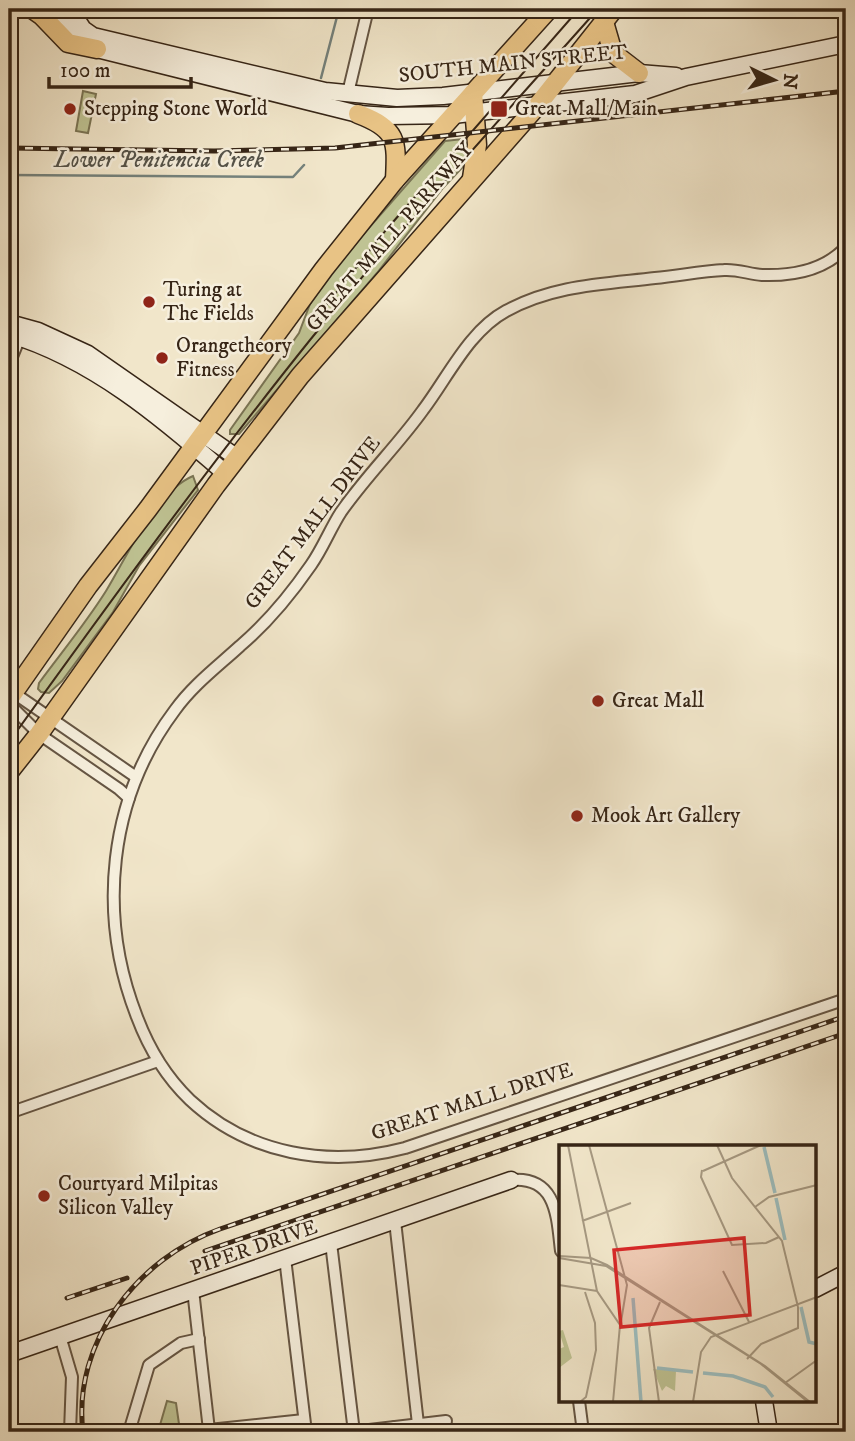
<svg xmlns="http://www.w3.org/2000/svg" width="855" height="1441" viewBox="0 0 855 1441" font-family="'IM FELL DW Pica',serif">
  <style>
    .green { fill: #bfc393; stroke: #7a7454; stroke-width: 2 }
    .lines { fill: none; stroke-linecap: round; stroke-linejoin: round }
    .stream { stroke: #74817b; stroke-width: 2.5 }
    .street-casing { stroke: #655543; stroke-width: 14 }
    .secondary-casing { stroke: #362516; stroke-width: 19 }
    .primary-casing { stroke: #362516; stroke-width: 21 }
    .street { stroke: #f6efdd; stroke-width: 10 }
    .secondary { stroke: #f6efdd; stroke-width: 16 }
    .primary { stroke: #e8c385; stroke-width: 18 }
    .tram { stroke: #362516; stroke-width: 2 }
    .rail-casing { stroke: #362516; stroke-width: 5 }
    .rail { stroke: #f6efdd; stroke-width: 2.5; stroke-dasharray: 8; stroke-linecap: butt }
    .poi-dot { fill: #8f2418; stroke: #f6efdd; stroke-width: 2.5 }
    .labels { text-anchor: middle; dominant-baseline: central; stroke-width: 5; stroke-linejoin: round; paint-order: stroke }
    .street-label { font-size: 21px; fill: #362516; stroke: #f6efdd }
    .poi-label { font-size: 21px; fill: #362516; stroke: #f6efdd; text-anchor: start }
    .water-label { font-size: 23px; font-style: italic; fill: #555349; stroke: #f6efdd }
    .inset-river { fill: none; stroke: #9dbebf; stroke-width: 3.5 }
    .inset-road { fill: none; stroke: #a69982; stroke-width: 2 }
    .view { fill: #d62828; fill-opacity: 0.15; stroke: #d62828; stroke-width: 3.5 }
    .inset-edge { fill: none; stroke: #362516; stroke-width: 3.5 }
  </style>
  <rect width="100%" height="100%" fill="#f1e6ca"/>
  <filter id="stains"><feTurbulence type="fractalNoise" baseFrequency=".00286" numOctaves="4"/><feColorMatrix values="0 0 0 0 .2 0 0 0 0 .09 0 0 0 0 .02 0 0 0 .5 -.17"/></filter>
  <radialGradient id="worn" r=".72"><stop offset=".6" stop-color="#630" stop-opacity="0"/><stop offset="1" stop-color="#630" stop-opacity=".3"/></radialGradient>
  <g class="green">
    <polygon points="83,91 96,94 88,133 76,131"/>
    <polygon points="472,138 472,157 443,188 377,273 239,434 230,434 230,430 299,333 310,304 321,286 367,230 445,141"/>
    <path d="M193,476L198,490L139,566L113,612L62,681L49,693L41,692L38,689L39,683C61,653 86,623 106,591C127,557 155,492 193,476Z"/>
    <polygon points="167,1401 176,1403 179,1424 177,1432 158,1432"/>
  </g>
  <g class="lines">
    <g class="stream">
      <polyline points="321,78 339,9"/>
      <polyline points="9,175 293,177 304,165"/>
    </g>
    <defs>
      <g id="street">
        <polyline points="348,93 368,9"/>
        <path d="M846,247C825,270 792,276 762,275C749,274 737,269 724,270C701,271 678,276 655,278C604,284 553,285 506,311C469,331 448,377 423,410C398,445 366,476 341,512C330,529 323,548 311,565C291,594 267,623 240,646C217,667 193,685 175,710C108,799 97,915 137,1017C149,1049 165,1076 190,1100C249,1155 329,1168 405,1148L846,999"/>
        <polyline points="9,364 20,337"/>
        <polyline points="11,691 136,777"/>
        <polyline points="9,704 39,734 119,789 129,798"/>
        <polyline points="9,1113 158,1061"/>
        <path d="M511,1180C557,1176 557,1217 561,1251"/>
        <polyline points="395,1221 418,1424"/>
        <polyline points="331,1243 354,1432"/>
        <polyline points="285,1258 306,1432"/>
        <polyline points="193,1290 209,1430 304,1420"/>
        <polyline points="60,1336 72,1377 70,1432"/>
        <polyline points="579,1401 583,1432"/>
        <polyline points="395,1427 446,1421"/>
        <polyline points="129,1432 149,1365 181,1343 199,1339"/>
        <polyline points="352,1432 395,1427 395,1432"/>
      </g>
      <g id="secondary">
        <path d="M56,9C68,30 76,37 97,49L358,114L388,116L453,115L635,94L686,77L846,44"/>
        <polyline points="70,9 83,29 93,36 325,91 397,98 443,96 639,73 676,76"/>
        <polyline points="9,323 38,331 88,354 236,457"/>
        <path d="M9,334C92,359 161,417 225,473"/>
        <polyline points="815,1289 846,1273"/>
        <polyline points="9,1354 511,1180"/>
        <polyline points="764,1401 769,1432"/>
      </g>
      <g id="primary">
        <polyline points="32,9 42,16 68,43 97,49"/>
        <polyline points="604,22 613,53 639,73"/>
        <path d="M358,114C398,129 397,141 395,180"/>
        <polyline points="472,178 477,145 473,93"/>
        <polyline points="9,699 88,586 148,509 324,269 395,180 549,9"/>
        <polyline points="9,772 39,734 216,485 300,376 537,106 614,9"/>
      </g>
    </defs>
    <use href="#street" class="street-casing"/>
    <use href="#secondary" class="secondary-casing"/>
    <use href="#primary" class="primary-casing"/>
    <use href="#street" class="street"/>
    <use href="#secondary" class="secondary"/>
    <use href="#primary" class="primary"/>
    <g class="tram">
      <polyline points="316,318 386,230 579,9"/>
      <path d="M9,742C107,606 205,471 310,340C402,227 501,118 598,9"/>
    </g>
    <defs>
      <g id="rail">
        <polyline points="9,148 214,151 335,148 846,91"/>
        <polyline points="205,1251 846,1033"/>
        <polyline points="67,1298 127,1278"/>
        <path d="M83,1432C72,1342 138,1258 220,1229L846,1016"/>
      </g>
    </defs>
    <use href="#rail" class="rail-casing"/>
    <use href="#rail" class="rail"/>
  </g>
  <g class="poi-dot">
    <circle cx="70" cy="109" r="7"/>
    <rect x="490" y="100" width="18" height="18" rx="3.5"/>
    <circle cx="149" cy="302" r="7"/>
    <circle cx="162" cy="358" r="7"/>
    <circle cx="598" cy="701" r="7"/>
    <circle cx="577" cy="816" r="7"/>
    <circle cx="44" cy="1196" r="7"/>
  </g>
  <g class="labels">
    <g class="street-label">
      <text transform="translate(513 64) rotate(-6)">SOUTH MAIN STREET</text>
      <text transform="translate(390 237) rotate(-49)">GREAT MALL PARKWAY</text>
      <text transform="translate(313 523) rotate(-53)">GREAT MALL DRIVE</text>
      <text transform="translate(472 1102) rotate(-18)">GREAT MALL DRIVE</text>
      <text transform="translate(254 1248) rotate(-19)">PIPER DRIVE</text>
    </g>
    <g class="poi-label">
      <text x="84" y="109">Stepping Stone World</text>
      <text x="515" y="109">Great Mall/Main</text>
      <text x="163" y="290">Turing at<tspan x="163" dy="24">The Fields</tspan></text>
      <text x="176" y="346">Orangetheory<tspan x="176" dy="24">Fitness</tspan></text>
      <text x="612" y="701">Great Mall</text>
      <text x="591" y="816">Mook Art Gallery</text>
      <text x="58" y="1184">Courtyard Milpitas<tspan x="58" dy="24">Silicon Valley</tspan></text>
    </g>
    <g class="water-label">
      <text x="159" y="160">Lower Penitencia Creek</text>
    </g>
  </g>
  <g transform="translate(559 1145)">
    <rect width="257" height="257" fill="#f1e6ca"/>
    <path d="M4,185L13,213L0,223V204L5,202L0,186ZM94,224L117,226L116,246L107,241L103,246Z" fill="#bfc393"/>
    <path class="inset-river" d="M205,2L216,48M217,53L226,95M74,153L82,257M242,162L250,197L258,199M98,223L134,227M144,228L174,231L206,242L214,252"/>
    <path class="inset-road" d="M9,0L38,146L61,180L54,257M30,0L68,140L61,183M158,0L173,33L223,96L239,162M143,25L142,32L173,100L207,98L220,92M144,26L202,0M196,62L210,52L258,40M23,76L72,58M0,111L32,113L48,120L206,221L251,257M0,113L47,121L202,219L249,257M164,126L190,177M0,140L38,146M188,214L202,199L239,183V162M226,238L258,215M21,257L27,252L37,205L36,178L26,147M100,257L90,183L101,157M134,257L142,207L152,192L258,152"/>
    <path class="view" d="M185,93L191,170L62,182L55,105Z"/>
    <rect width="257" height="257" class="inset-edge"/>
  </g>
  <rect width="855" height="1441" fill="none" stroke="#f1e6ca" stroke-width="35"/>
  <rect x="10" y="10" width="834" height="1420" fill="none" stroke="#362516" stroke-width="3.5"/>
  <rect x="18" y="18" width="820" height="1406" fill="none" stroke="#362516" stroke-width="2"/>
  <g transform="translate(774 80) rotate(95)" stroke="#f6efdd" stroke-width="5" paint-order="stroke">
  <path d="M0-5L12 26L0 18L-12 26Z" fill="#362516"/>
  <text y="-10" font-size="19" font-weight="bold" text-anchor="middle" fill="#362516">N</text>
  </g>
  <path d="M49 77v10h142v-10" fill="none" stroke="#362516" stroke-width="3.5"/>
  <text x="60" y="77" font-size="21" fill="#362516" stroke="#f6efdd" stroke-width="5" paint-order="stroke">100 m</text>
  <rect width="100%" height="100%" filter="url(#stains)"/>
  <rect width="100%" height="100%" fill="url(#worn)"/>
</svg>
